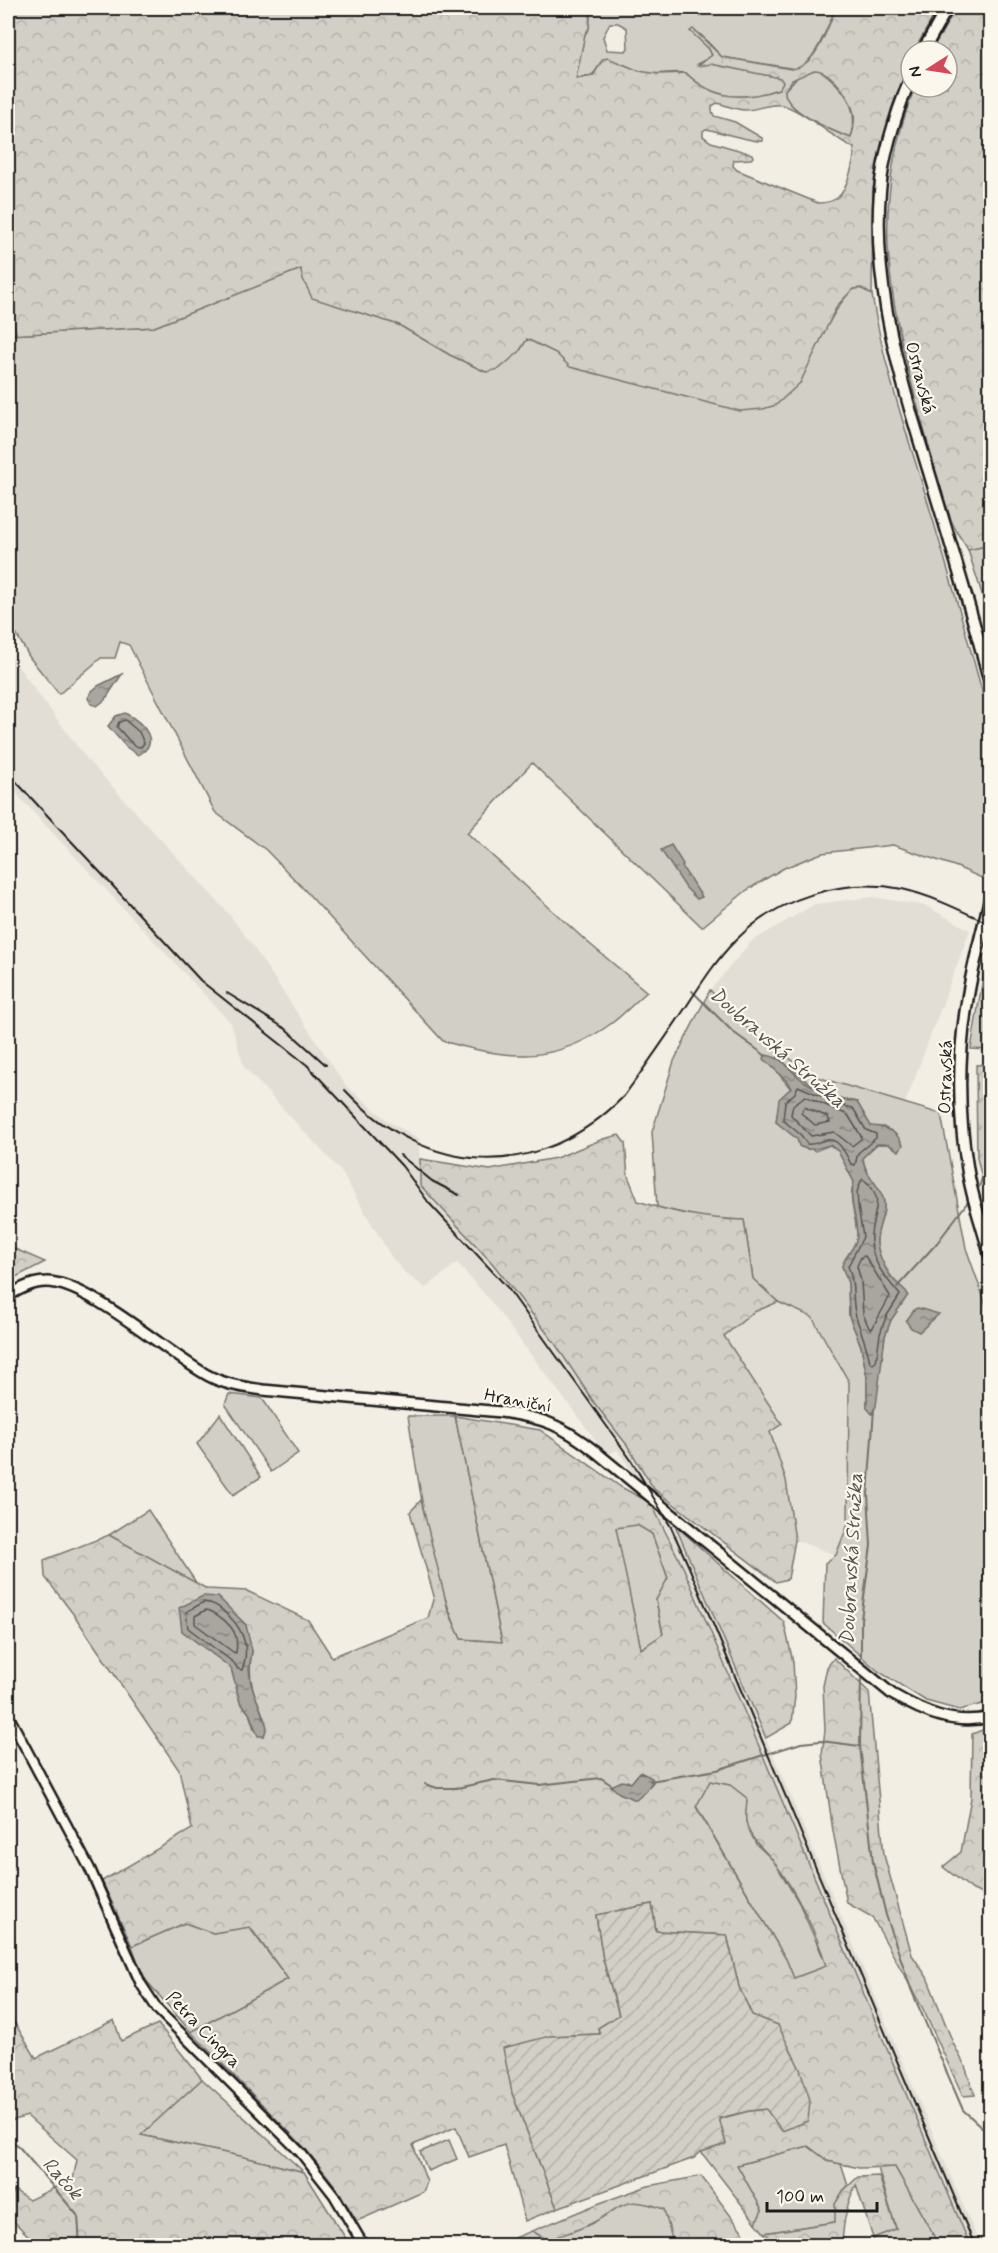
<svg xmlns="http://www.w3.org/2000/svg" width="998" height="2253" viewBox="0 0 998 2253" font-family="Mynerve,sans-serif">
  <style>
    .built { fill: #e2ded5 }
    .grass { fill: #d2cfc6; stroke: #777671; stroke-width: 1.5; fill-rule: evenodd }
    .forest { fill: url(#forest-crowns); stroke: #777671; stroke-width: 1.5; fill-rule: evenodd }
    .garden { fill: url(#garden-furrows); stroke: #777671; stroke-width: 1.5 }
    .water { fill: url(#water-ripples); stroke: #716f6b; stroke-width: 1.5 }
    .lines { fill: none; stroke-linecap: round; stroke-linejoin: round }
    .shore { stroke: #545351; stroke-width: 1.5 }
    .stream { stroke: #716f6b; stroke-width: 2 }
    .tertiary-casing { stroke: #1c1c1c; stroke-width: 13 }
    .secondary-casing { stroke: #1c1c1c; stroke-width: 14 }
    .primary-casing { stroke: #1c1c1c; stroke-width: 15 }
    .tertiary { stroke: #fbf7ec; stroke-width: 8 }
    .secondary { stroke: #fbf7ec; stroke-width: 9 }
    .primary { stroke: #fbf7ec; stroke-width: 10 }
    .rail { stroke: #1c1c1c; stroke-width: 2 }
    .labels { text-anchor: middle; dominant-baseline: central; stroke-width: 4.5; stroke-linejoin: round; paint-order: stroke }
    .street-label { font-size: 18px; fill: #1c1c1c; stroke: #fbf7ec }
    .water-label { font-size: 20px; font-style: italic; fill: #545351; stroke: #fbf7ec }
  </style>
  <defs>
    <pattern id="forest-crowns" width="20" height="18" patternUnits="userSpaceOnUse" patternTransform="scale(1.5)"><rect width="20" height="18" fill="#d2cfc6"/><path d="M2 6a3 3 0 1 1 6 0M12 15a3 3 0 1 1 6 0" fill="none" stroke="#b4b1aa"/></pattern>
    <pattern id="garden-furrows" width="10" height="10" patternUnits="userSpaceOnUse" patternTransform="scale(1.5)"><rect width="10" height="10" fill="#d2cfc6"/><path d="M-1 1l2-2M0 10L10 0M9 11l2-2" fill="none" stroke="#b4b1aa"/></pattern>
    <pattern id="water-ripples" width="26" height="14" patternUnits="userSpaceOnUse" patternTransform="scale(1.5)"><rect width="26" height="14" fill="#a9a6a0"/><path d="M2 4q2-2 4 0t4 0M15 11q2-2 4 0t4 0" fill="none" stroke="#898682"/></pattern>
  </defs>
  <rect width="100%" height="100%" fill="#f2eee4"/>
  <filter id="ink" filterUnits="userSpaceOnUse"><feTurbulence type="fractalNoise" baseFrequency=".0167" numOctaves="2"/><feDisplacementMap in="SourceGraphic" scale="12" xChannelSelector="R" yChannelSelector="G"/><feConvolveMatrix kernelMatrix="1 2 1 2 8 2 1 2 1" color-interpolation-filters="sRGB"/></filter>
  <g filter="url(#ink)">
    <g class="built">
      <polygon points="8,653 86,758 229,914 252,945 346,1086 391,1123 419,1138 420,1185 493,1264 554,1342 595,1404 627,1445 660,1498 693,1565 980,2245 970,2245 684,1569 666,1529 626,1462 617,1450 607,1455 488,1298 457,1263 426,1288 406,1274 392,1258 340,1170 244,1067 231,1023 21,799 8,782"/>
      <polygon points="873,897 926,906 970,930 905,1104 814,1076 745,1026 710,990 752,941 815,904"/>
      <polygon points="778,1302 812,1317 849,1382 848,1524 836,1555 795,1540 786,1480 770,1432 781,1424 724,1336 754,1312"/>
    </g>
    <g class="grass">
      <path d="M591,8H836C828,24 815,65 796,69L722,57L701,35L691,31L709,49L712,56L698,64H711L781,78L783,82L779,89C743,101 714,100 686,73C673,71 660,75 646,73C626,69 622,57 600,63C595,76 589,77 575,79L585,34L589,28ZM610,23H618L627,28L628,48L626,51L607,50L603,37Z"/>
      <path d="M820,70C844,88 860,107 851,138C834,132 782,110 785,90C797,78 800,70 820,70Z"/>
      <path d="M301,269L313,298L399,325L450,355L486,372L519,352L527,339L556,353L571,367L800,383C807,365 839,295 855,289C862,287 867,292 872,295C883,363 905,428 925,493C947,566 968,639 988,713L990,729V849L986,880L957,867L893,845L822,853L784,868L747,890L702,927L532,763L467,833L585,940L647,992C635,1002 624,1014 612,1023C555,1065 507,1060 443,1041L301,886L266,850L215,812L129,645L120,642L115,658H101L59,694L30,658L8,620V335L154,327Z"/>
      <polygon points="990,545 990,619 968,550"/>
      <polygon points="990,957 990,1050 971,1049 986,960"/>
      <path d="M710,990L745,1026L814,1076L941,1114L966,1248L990,1316V1702L959,1710L926,1701L878,1671L823,1623L825,1563L836,1555L848,1524L849,1382L812,1317L778,1302L753,1279L744,1220L707,1219L657,1207L652,1132L674,1061ZM778,1057C801,1078 826,1098 857,1102L871,1127H884L899,1150L888,1144H877L863,1157C863,1173 878,1183 883,1198C888,1213 875,1228 877,1244C879,1258 888,1275 899,1285C903,1289 906,1289 908,1295L891,1320L885,1336L879,1377L867,1408V1377L861,1346L849,1316L848,1283L842,1266C845,1256 857,1246 857,1236C857,1216 847,1201 854,1182L838,1151L830,1145L815,1151L776,1122C778,1110 781,1096 791,1089L774,1068Z"/>
      <polygon points="229,1394 262,1398 298,1453 271,1472 225,1404"/>
      <polygon points="220,1414 261,1477 233,1495 197,1444"/>
      <path d="M408,1416H455L502,1642L461,1639C430,1572 420,1489 408,1416Z"/>
      <polygon points="148,1510 197,1584 109,1535"/>
      <polygon points="637,1524 652,1534 668,1578 656,1600 663,1635 641,1649 615,1528"/>
      <polygon points="710,1781 731,1785 747,1798 746,1822 756,1844 774,1861 799,1903 827,1966 794,1979 786,1959 696,1806"/>
      <polygon points="185,1923 213,1933 249,1927 288,1979 191,2032 144,1978 132,1946"/>
      <polygon points="202,2079 304,2172 240,2156 140,2135"/>
      <polygon points="449,2140 457,2159 428,2171 420,2152"/>
      <polygon points="808,2146 828,2161 841,2164 848,2186 843,2191 835,2222 764,2233 756,2223 762,2210 737,2165"/>
      <polygon points="895,2167 939,2245 875,2245 873,2238 896,2228 878,2168"/>
      <polygon points="640,2201 664,2209 687,2244 714,2239 751,2243 752,2245 494,2246 532,2231 548,2240 594,2222 622,2204"/>
    </g>
    <g class="forest">
      <path d="M8,8H591L589,28L585,34L576,79L593,76L603,59L608,58L639,71L658,74L686,73C713,100 743,101 779,89L783,82L780,78L711,64L698,66L712,55L709,49L690,31L693,29L722,57L791,69C817,67 827,28 836,8H938L914,51H911V58L891,110L873,188L872,295L861,288L853,289L837,306L800,383L776,405L763,409L740,411L570,367L556,353L527,339L519,352L499,369L486,372L450,355L399,325L312,298L302,277L301,269L154,327L8,335V333H16L12,314L8,311ZM814,70C831,70 851,98 854,114C855,123 854,130 851,138C834,132 782,110 785,90L792,80ZM717,103C726,105 736,110 745,110C757,110 769,103 782,105C801,109 833,138 854,148C855,160 847,191 837,198C831,202 824,203 818,203L737,170L733,166L734,160L751,159L753,157L752,154L711,142L703,136V131L706,129C718,131 755,143 763,141L762,138L735,122L714,116L712,111V106Z"/>
      <path d="M956,8H990V545L968,550C963,541 956,532 952,522C940,491 932,458 923,426C890,306 867,208 915,87H947V51H931Z"/>
      <polygon points="990,1064 990,1210 977,1158 976,1065"/>
      <path d="M619,1135L625,1143L628,1176L638,1201C673,1213 707,1219 744,1220L753,1279L778,1302L754,1312L724,1336L782,1424L770,1432L786,1480L795,1540L788,1579L776,1582L654,1489L627,1445L595,1404L554,1342L493,1264L420,1185V1159L490,1170L556,1158L603,1139Z"/>
      <polygon points="8,1246 45,1262 8,1281"/>
      <path d="M455,1416L540,1430L621,1487L651,1503L684,1569L970,2245H939L895,2167L859,2168L828,2161L808,2146L737,2165L762,2210L756,2223L701,2152L726,2144L719,2119L749,2111L766,2109L778,2025L752,2015L739,1987L727,1935L656,1931L652,1904L596,1915L603,1959L619,2015L598,2028L600,2034L550,2036L512,2093L557,2208L525,2221L504,2145L469,2157L456,2127L413,2145L427,2182L423,2192L357,2221L336,2187L305,2148L191,2032L288,1979L250,1927L213,1933L185,1923L132,1946L102,1881L192,1829L179,1770L74,1615L45,1577L44,1560L109,1535L207,1589L247,1591L308,1620L332,1657L428,1618L434,1596L410,1512L421,1500L448,1610L461,1639L502,1642ZM637,1525L652,1534L668,1578L656,1600L663,1634L641,1649L616,1528ZM252,1651C250,1663 249,1673 252,1685C255,1702 270,1720 264,1736L254,1729L249,1713L240,1702L231,1668ZM637,1776L653,1782L644,1793L636,1800L619,1793L627,1781L631,1783ZM710,1781L730,1785L747,1798C747,1805 745,1814 746,1821C749,1840 764,1848 774,1862C794,1888 818,1935 826,1966L794,1978L786,1959L696,1807Z"/>
      <polygon points="675,1525 784,1622 793,1662 795,1696 792,1723 766,1738"/>
      <polygon points="834,1658 869,1692 884,1855 912,1955 927,1977 953,2043 965,2066 975,2095 963,2096 923,2009 872,1917 847,1903 833,1831 822,1754 825,1730 823,1686 827,1667"/>
      <polygon points="990,1727 990,1908 985,1895 973,1890 943,1867 961,1852 971,1798 972,1734"/>
      <polygon points="8,2012 36,2058 114,2020 121,2041 158,2024 202,2079 141,2135 240,2156 304,2172 350,2245 38,2245 8,2216 8,2205 14,2190 29,2200 73,2179 77,2160 27,2116 8,2122"/>
      <path d="M701,2176L751,2243L714,2239L687,2244L672,2239L664,2209C626,2196 627,2203 596,2221C581,2230 563,2234 548,2240L532,2231L600,2203L648,2186Z"/>
      <path d="M879,2176L896,2229L873,2238L856,2185C846,2203 843,2225 842,2245H780L764,2233L835,2222V2204L843,2191L858,2177Z"/>
    </g>
    <polygon class="garden" points="652,1904 656,1931 727,1935 739,1987 752,2015 778,2025 800,2069 810,2100 808,2121 782,2131 766,2109 749,2111 719,2118 726,2144 701,2152 694,2158 557,2208 512,2093 503,2048 550,2036 600,2034 598,2028 619,2015 603,1959 596,1915"/>
    <g class="water">
      <polygon points="122,674 105,700 97,706 91,704 88,698 92,691 98,686"/>
      <path d="M125,713C142,722 163,742 138,755L126,747L108,726L116,716Z"/>
      <polygon points="671,845 683,864 682,867 702,897 697,899 686,888 661,850"/>
      <path d="M765,1055C787,1058 787,1070 804,1081C820,1091 839,1100 857,1102L871,1126C886,1127 896,1130 903,1145L899,1151L888,1144H877L863,1157C863,1173 878,1183 883,1198C888,1213 875,1229 877,1244C879,1258 888,1276 899,1285C903,1289 906,1289 908,1295L891,1320L885,1336L876,1406L872,1414L867,1408V1377L861,1346L849,1316L848,1283L842,1266C845,1256 857,1246 857,1236C857,1216 848,1201 854,1182L838,1151L830,1145C817,1147 812,1153 799,1146L797,1139L776,1122L779,1099L791,1088L786,1080L764,1059Z"/>
      <polygon points="918,1308 939,1314 919,1332 911,1328 906,1321 915,1309"/>
      <polygon points="203,1596 218,1597 246,1625 252,1651 249,1669 251,1684 267,1727 264,1736 258,1736 249,1713 240,1702 231,1668 182,1631 179,1608"/>
      <polygon points="640,1772 652,1778 653,1781 644,1793 636,1800 619,1793 611,1786 622,1781 631,1783"/>
    </g>
    <g class="lines">
      <g class="shore">
        <polygon points="125,720 139,732 144,743 141,747 134,746 117,727 119,722"/>
        <path d="M798,1086L844,1106L853,1108L866,1130L876,1134V1138L858,1153L855,1165L851,1164C845,1153 839,1135 822,1141C816,1143 814,1145 807,1144L801,1135L783,1120L785,1102L795,1093Z"/>
        <polygon points="805,1096 848,1115 861,1136 861,1139 852,1146 834,1132 811,1136 791,1115 793,1105"/>
        <polygon points="804,1107 828,1117 830,1122 815,1125 801,1113"/>
        <path d="M863,1179C890,1200 868,1218 871,1243C873,1265 888,1280 900,1295L886,1317L880,1334L876,1362L873,1364L870,1362C867,1346 861,1332 856,1317C851,1300 856,1284 848,1266L863,1237L858,1206L857,1192L861,1181Z"/>
        <polygon points="865,1256 890,1296 872,1329 869,1328 863,1314 861,1281 857,1266 861,1257"/>
        <path d="M204,1602C216,1603 220,1608 229,1616C244,1631 250,1649 242,1670L238,1669L234,1663L188,1628L186,1612Z"/>
        <path d="M206,1610C215,1611 230,1624 234,1632C237,1638 237,1647 236,1653L233,1652L195,1624V1616Z"/>
      </g>
      <g class="stream">
        <polyline points="692,991 733,1032 766,1056"/>
        <polyline points="990,1049 988,1062 990,1129"/>
        <polyline points="977,1190 980,1185 990,1150"/>
        <polyline points="897,1287 937,1243 970,1199"/>
        <polyline points="861,1664 861,1619 871,1545 868,1494 874,1409"/>
        <polyline points="861,1672 860,1746 873,1862 886,1915 911,1989 963,2110 984,2129 990,2137"/>
        <polyline points="650,1781 717,1770 801,1743 821,1741 860,1746"/>
        <polyline points="425,1784 437,1788 457,1788 494,1780 539,1785 601,1778 613,1786"/>
        <polyline points="8,2137 20,2148 78,2216 80,2246"/>
      </g>
      <defs>
        <polyline id="tertiary" points="8,1715 90,1869 141,1984 158,2010 301,2153 334,2195 364,2246"/>
        <path id="secondary" d="M8,1296C19,1289 32,1282 46,1282C88,1281 169,1355 209,1376C226,1385 244,1387 263,1390L501,1412C544,1418 562,1425 596,1452L892,1694C923,1712 954,1726 990,1717"/>
        <g id="primary">
          <polyline points="923,51 947,8"/>
          <path d="M911,77C897,111 883,155 880,191C872,288 901,381 929,472C950,542 972,612 990,683"/>
          <path d="M990,899C982,933 972,967 967,1002C958,1056 958,1112 967,1166C971,1196 982,1225 990,1255"/>
        </g>
      </defs>
      <use href="#tertiary" class="tertiary-casing"/>
      <use href="#secondary" class="secondary-casing"/>
      <use href="#primary" class="primary-casing"/>
      <use href="#tertiary" class="tertiary"/>
      <use href="#secondary" class="secondary"/>
      <use href="#primary" class="primary"/>
      <g class="rail">
        <polyline points="8,773 201,981 307,1065 402,1166 429,1203 507,1287 631,1460 671,1527 689,1567 975,2246"/>
        <polyline points="227,993 286,1029 326,1065"/>
        <path d="M345,1090C427,1178 539,1183 624,1096C645,1067 666,1037 686,1007C701,984 716,960 735,941C777,898 843,877 902,889C933,896 962,911 990,924"/>
        <polyline points="400,1155 432,1181 459,1195"/>
      </g>
    </g>
  </g>
  <g class="labels">
    <g class="street-label">
      <text transform="translate(920 378) rotate(75)">Ostravská</text>
      <text transform="translate(946 1077) rotate(-89)">Ostravská</text>
      <text transform="translate(518 1401) rotate(10)">Hraniční</text>
      <text transform="translate(203 2030) rotate(46)">Petra Cingra</text>
    </g>
    <g class="water-label">
      <text transform="translate(777 1048) rotate(41)">Doubravská Stružka</text>
      <text transform="translate(852 1559) rotate(-87)">Doubravská Stružka</text>
      <text transform="translate(62 2179) rotate(48)">Račok</text>
    </g>
  </g>
  <rect width="998" height="2253" fill="none" stroke="#fbf7ec" stroke-width="30"/>
  <rect x="15" y="15" width="968" height="2223" fill="none" stroke="#1c1c1c" stroke-width="2" filter="url(#ink)"/>
  <g transform="translate(929 69) rotate(258)"><circle r="28" fill="#fbf7ec" stroke="#a29f99" stroke-width="1.5"/>
  <path d="M0-4.5L10 22L0 15L-10 22Z" fill="#d1495b"/>
  <text y="-9" font-size="16" font-weight="bold" text-anchor="middle" fill="#1c1c1c">N</text>
  </g>
  <path d="M767 2202v9h110v-9" fill="none" stroke="#1c1c1c" stroke-width="3"/>
  <text x="776" y="2202" font-size="18" fill="#1c1c1c" stroke="#fbf7ec" stroke-width="4.5" paint-order="stroke">100 m</text>
</svg>
